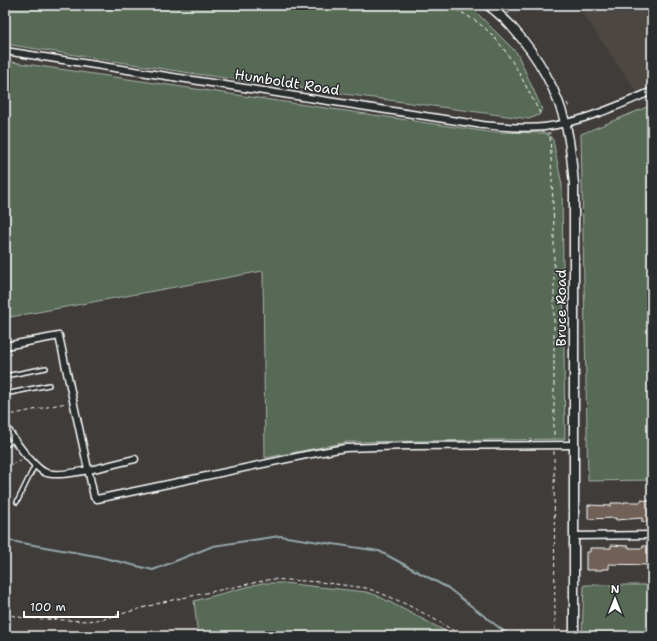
<svg xmlns="http://www.w3.org/2000/svg" width="657" height="641" viewBox="0 0 657 641" font-family="'Shantell Sans',sans-serif">
  <style>
    .built { fill: #4e4743 }
    .green { fill: #566a55; stroke: #aab4aa }
    .lines { fill: none; stroke-linecap: round; stroke-linejoin: round }
    .stream { stroke: #94a6a9; stroke-width: 2 }
    .building { fill: #706057; stroke: #fff }
    .service-casing { stroke: #fff; stroke-width: 6 }
    .minor-casing { stroke: #fff; stroke-width: 9 }
    .tertiary-casing { stroke: #fff; stroke-width: 11 }
    .path { stroke: #fff; stroke-width: 1; stroke-dasharray: 4 3; stroke-linecap: butt }
    .service { stroke: #2a2d2e; stroke-width: 3 }
    .minor { stroke: #2a2d2e; stroke-width: 6 }
    .tertiary { stroke: #2a2d2e; stroke-width: 8 }
    .labels { text-anchor: middle; dominant-baseline: central; stroke-width: 3; stroke-linejoin: round; paint-order: stroke }
    .street-label { font-size: 14px; fill: #fff; stroke: #2a2d2e }
  </style>
  <rect width="100%" height="100%" fill="#3f3c3a"/>
  <filter id="ink" filterUnits="userSpaceOnUse"><feTurbulence type="fractalNoise" baseFrequency=".025" numOctaves="2"/><feDisplacementMap in="SourceGraphic" scale="8" xChannelSelector="R" yChannelSelector="G"/><feConvolveMatrix kernelMatrix="1 2 1 2 8 2 1 2 1" color-interpolation-filters="sRGB"/></filter>
  <g filter="url(#ink)">
    <polygon class="built" points="577,5 652,5 652,97 642,100"/>
    <g class="green">
      <polygon points="5,5 469,5 517,53 542,109 539,115 529,119 196,74 5,44"/>
      <polygon points="5,61 489,132 545,133 550,136 553,140 562,185 565,439 348,442 265,458 263,271 5,318"/>
      <polygon points="652,105 652,480 588,481 581,134"/>
      <polygon points="262,583 283,583 366,592 376,595 455,636 198,636 194,601"/>
      <polygon points="584,585 652,585 652,636 582,636"/>
    </g>
    <g class="lines">
      <polyline class="stream" points="5,540 96,556 153,570 213,546 280,536 379,551 448,588 510,636"/>
    </g>
    <g class="building">
      <polygon points="641,500 652,501 652,521 642,522 642,518 616,520 616,518 588,519 588,505 611,506 611,503 624,503 624,502 641,502"/>
      <polygon points="611,545 629,546 629,548 643,548 643,546 648,546 649,552 652,552 652,563 649,563 649,565 609,564 609,569 602,569 602,570 586,570 586,552 590,552 590,548 611,548"/>
    </g>
    <g class="lines">
      <defs>
        <g id="service">
          <polyline points="5,376 46,368"/>
          <polyline points="5,394 49,385"/>
          <polyline points="5,446 14,439"/>
          <polyline points="17,502 35,465"/>
        </g>
        <g id="minor">
          <path d="M5,51L483,125C504,127 524,129 544,127C580,123 620,105 652,91"/>
          <polyline points="5,346 59,336 93,492 94,497 97,499 306,455 345,448 409,446 574,445"/>
          <path d="M5,425C12,438 32,465 44,472C60,480 117,463 135,459"/>
          <polyline points="574,536 652,535"/>
        </g>
        <path id="tertiary" d="M488,5C496,12 504,18 511,26C537,55 558,91 567,130C571,148 572,166 574,184V636"/>
      </defs>
      <use href="#service" class="service-casing"/>
      <use href="#minor" class="minor-casing"/>
      <use href="#tertiary" class="tertiary-casing"/>
      <g class="path">
        <path d="M450,5C460,12 472,18 481,25C510,48 524,84 541,115"/>
        <polyline points="503,5 509,14"/>
        <polyline points="567,103 569,107"/>
        <polyline points="547,133 550,133 554,229 554,439"/>
        <polyline points="5,416 66,403"/>
        <polyline points="554,451 555,636"/>
        <polyline points="5,468 21,460"/>
        <path d="M5,614L24,618L86,621L104,619L163,602L272,579L320,582L366,588C400,599 432,617 462,636"/>
      </g>
      <use href="#service" class="service"/>
      <use href="#minor" class="minor"/>
      <use href="#tertiary" class="tertiary"/>
    </g>
  </g>
  <g class="labels">
    <g class="street-label">
      <text transform="translate(287 82) rotate(9)">Humboldt Road</text>
      <text transform="translate(561 308) rotate(-90)">Bruce Road</text>
    </g>
  </g>
  <rect width="657" height="641" fill="none" stroke="#2a2d2e" stroke-width="20"/>
  <rect x="10" y="10" width="637" height="621" fill="none" stroke="#fff" stroke-width="1.5" filter="url(#ink)"/>
  <g transform="translate(615 599)" stroke="#2a2d2e" stroke-width="3" paint-order="stroke">
  <path d="M0-3L7 15L0 10L-7 15Z" fill="#ffffff"/>
  <text y="-6" font-size="11" font-weight="bold" text-anchor="middle" fill="#ffffff">N</text>
  </g>
  <path d="M24 611v6h94v-6" fill="none" stroke="#ffffff" stroke-width="2"/>
  <text x="30" y="611" font-size="12" fill="#ffffff" stroke="#2a2d2e" stroke-width="3" paint-order="stroke">100 m</text>
</svg>
